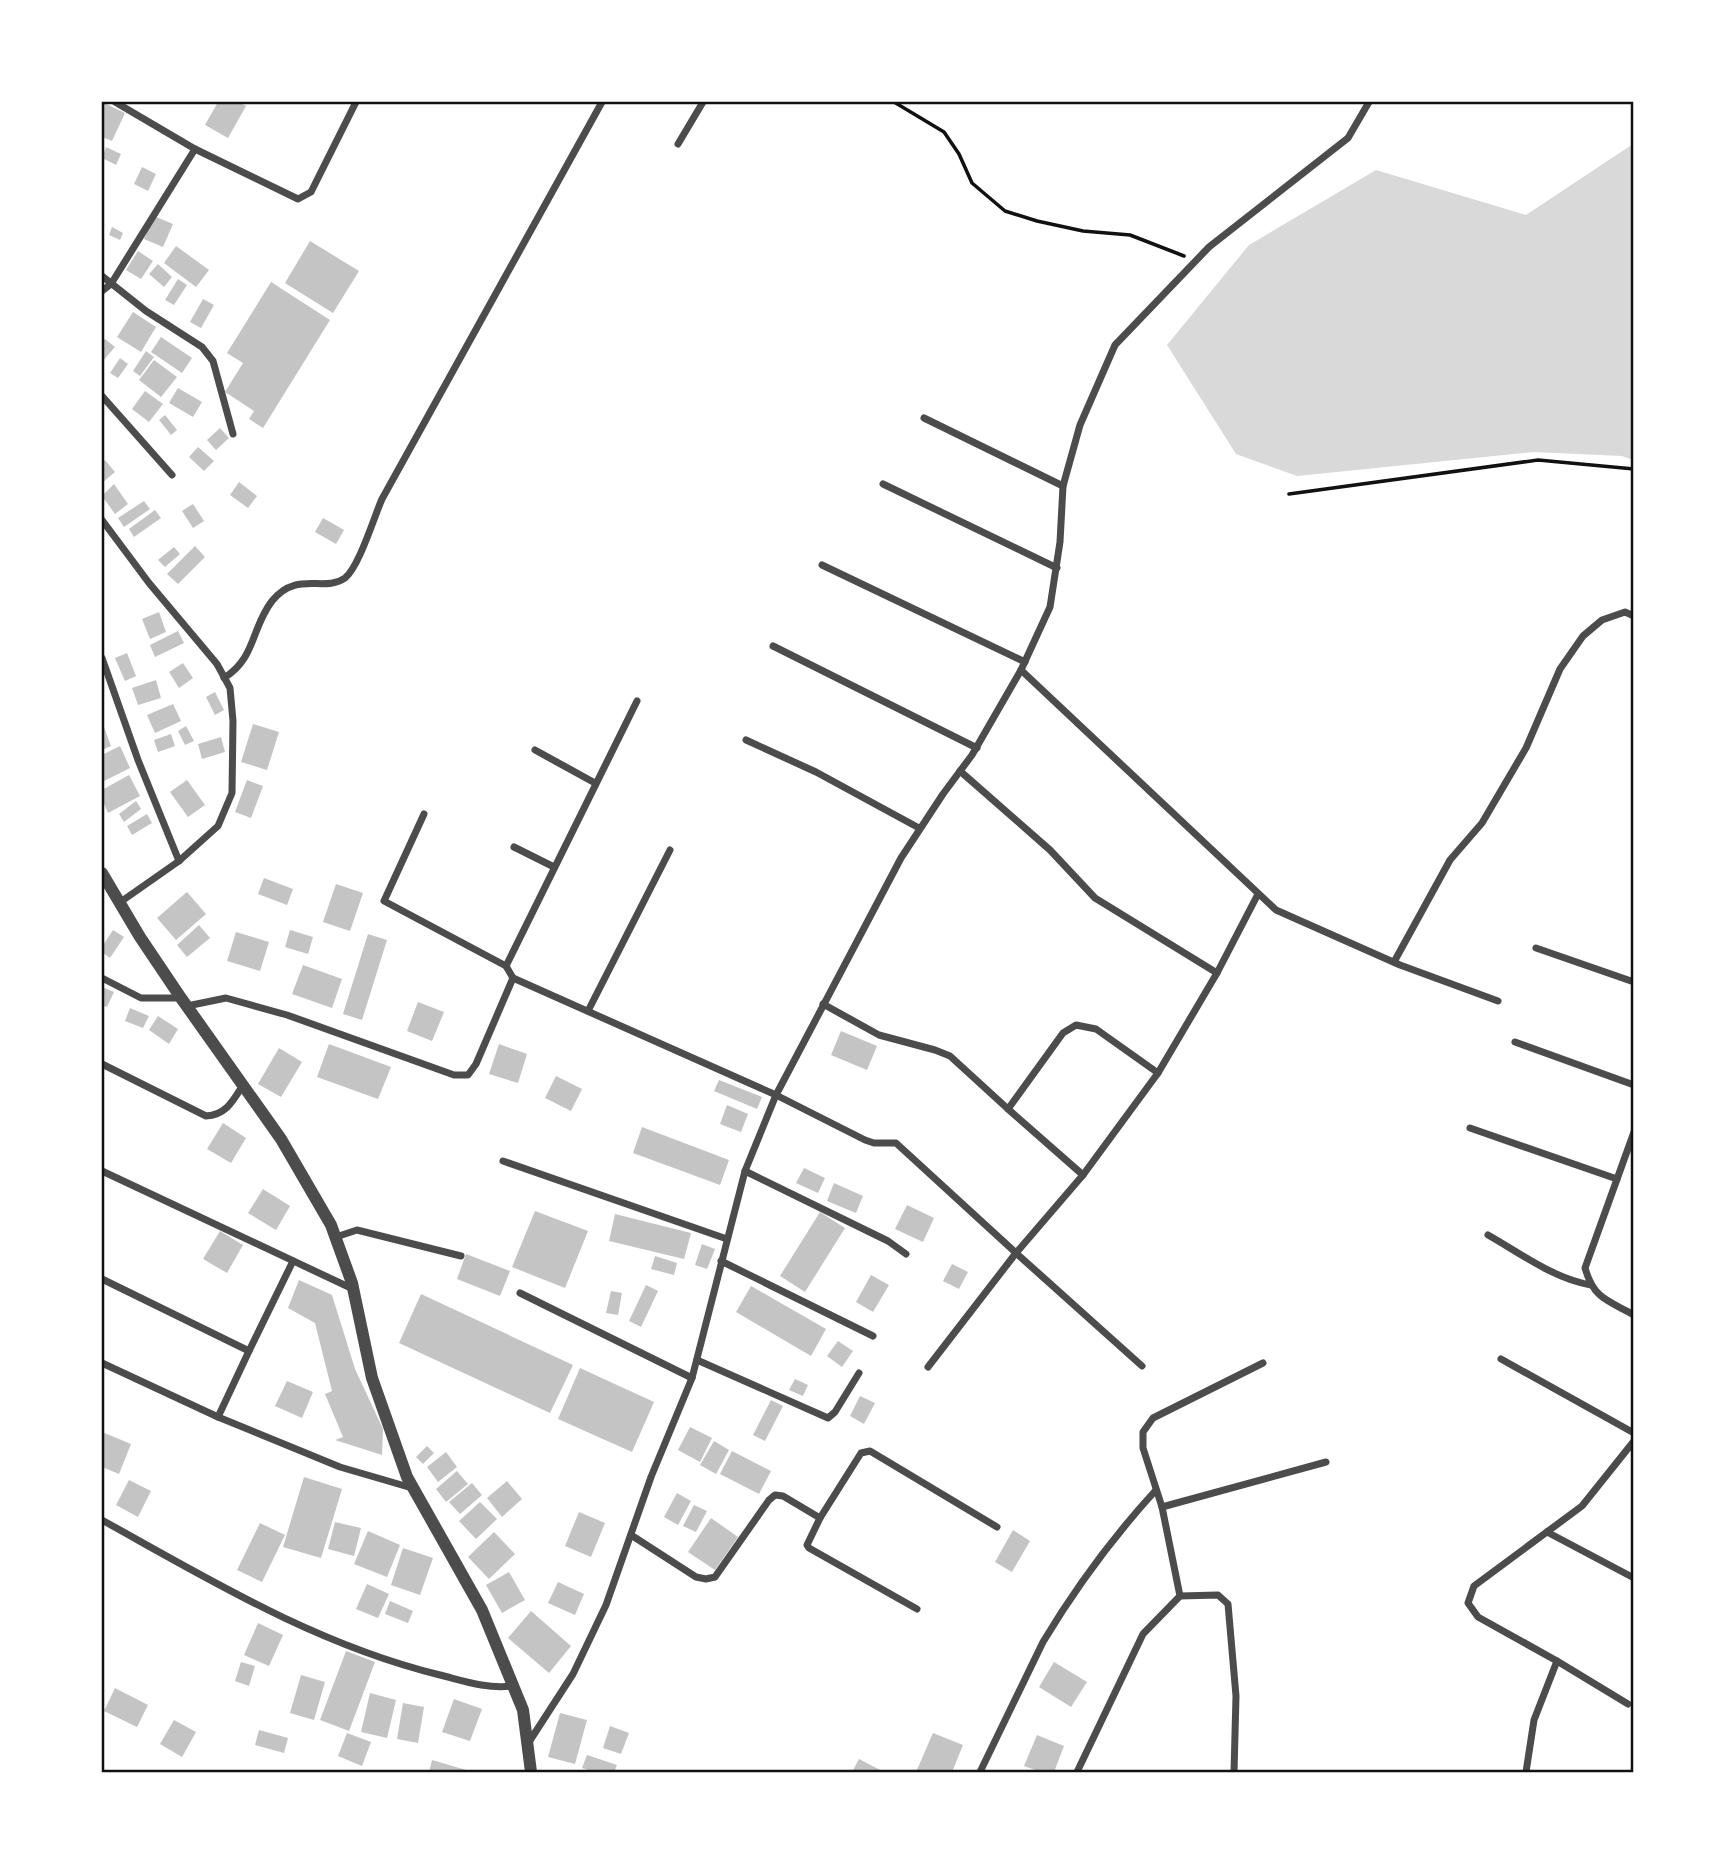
<svg xmlns="http://www.w3.org/2000/svg" width="1735" height="1874" viewBox="0 0 1735 1874" font-family="Merriweather,serif">
  <style>
    .water { fill: #d9d9d9 }
    .building { fill: #c4c4c4 }
    .lines { fill: none; stroke-linecap: round; stroke-linejoin: round }
    .path { stroke: #111; stroke-width: 3.5 }
    .minor { stroke: #4c4c4c; stroke-width: 7 }
    .tertiary { stroke: #4c4c4c; stroke-width: 12 }
    .neatline { fill: none; stroke: #111; stroke-width: 2.5 }
  </style>
  <rect width="100%" height="100%" fill="#fff"/>
  <polygon class="water" points="1633,144 1633,460 1622,456 1534,452 1297,476 1236,454 1167,345 1249,245 1376,170 1526,215"/>
  <g class="building">
    <polygon points="102,102 125,113 112,141 102,137"/>
    <polygon points="218,102 238,102 246,106 228,138 205,125"/>
    <polygon points="106,147 121,154 116,165 102,158"/>
    <polygon points="142,167 156,174 148,191 134,184"/>
    <polygon points="154,216 173,224 163,247 144,239"/>
    <polygon points="112,227 123,233 120,240 109,235"/>
    <polygon points="310,241 359,271 333,313 285,283"/>
    <polygon points="176,246 209,270 196,287 164,263"/>
    <polygon points="138,251 153,261 141,279 126,270"/>
    <polygon points="158,264 172,277 164,287 149,274"/>
    <polygon points="178,279 187,285 174,305 165,300"/>
    <polygon points="271,282 330,320 263,428 249,419 254,411 225,392 243,363 227,353"/>
    <polygon points="203,299 214,305 201,328 190,322"/>
    <polygon points="133,312 156,327 141,352 117,337"/>
    <polygon points="161,337 192,358 182,373 151,352"/>
    <polygon points="105,339 115,347 102,362 102,344"/>
    <polygon points="146,351 154,357 140,376 133,371"/>
    <polygon points="120,358 128,364 118,378 110,373"/>
    <polygon points="154,360 177,377 161,397 139,380"/>
    <polygon points="178,388 202,402 193,417 169,403"/>
    <polygon points="145,391 163,404 149,422 132,409"/>
    <polygon points="165,415 177,430 171,435 159,420"/>
    <polygon points="220,428 229,438 216,450 207,440"/>
    <polygon points="198,447 214,461 204,471 189,457"/>
    <polygon points="105,460 115,472 102,483 102,464"/>
    <polygon points="239,482 257,496 248,508 230,495"/>
    <polygon points="114,484 128,504 115,514 102,496"/>
    <polygon points="144,501 150,509 124,527 118,518"/>
    <polygon points="193,504 204,521 193,528 182,511"/>
    <polygon points="155,510 161,518 134,537 129,529"/>
    <polygon points="323,518 344,530 336,544 315,532"/>
    <polygon points="195,546 205,557 178,584 167,574"/>
    <polygon points="174,547 180,554 165,567 158,560"/>
    <polygon points="159,612 166,632 150,639 142,619"/>
    <polygon points="178,631 184,643 155,657 150,645"/>
    <polygon points="127,653 136,676 125,681 115,658"/>
    <polygon points="183,663 193,678 179,688 169,672"/>
    <polygon points="156,680 161,698 138,705 132,688"/>
    <polygon points="215,692 224,710 215,715 206,697"/>
    <polygon points="173,704 181,721 155,733 147,715"/>
    <polygon points="102,722 111,746 102,750"/>
    <polygon points="253,724 279,732 267,770 241,762"/>
    <polygon points="186,726 194,741 185,745 178,731"/>
    <polygon points="171,734 175,746 158,752 154,740"/>
    <polygon points="221,737 225,752 202,759 198,744"/>
    <polygon points="120,746 130,768 102,782 102,755"/>
    <polygon points="129,775 140,796 108,813 102,799 102,790"/>
    <polygon points="187,780 205,805 188,817 170,792"/>
    <polygon points="247,780 263,786 251,818 235,812"/>
    <polygon points="136,801 141,809 124,822 119,814"/>
    <polygon points="147,814 152,823 132,835 127,826"/>
    <polygon points="264,878 293,889 287,905 258,894"/>
    <polygon points="336,884 363,893 350,931 323,922"/>
    <polygon points="187,892 206,914 176,940 157,918"/>
    <polygon points="199,925 210,938 187,957 177,945"/>
    <polygon points="113,930 124,937 110,958 102,952 102,947"/>
    <polygon points="290,930 313,937 308,954 285,947"/>
    <polygon points="236,932 269,942 260,971 227,961"/>
    <polygon points="368,934 387,940 362,1020 343,1014"/>
    <polygon points="303,965 342,979 332,1008 292,994"/>
    <polygon points="102,987 114,992 107,1007 102,1005"/>
    <polygon points="418,1002 444,1012 432,1041 407,1031"/>
    <polygon points="130,1008 149,1016 143,1028 125,1021"/>
    <polygon points="158,1016 178,1029 169,1044 149,1030"/>
    <polygon points="841,1031 877,1046 867,1070 831,1055"/>
    <polygon points="329,1044 391,1067 378,1099 317,1077"/>
    <polygon points="499,1044 527,1054 518,1083 489,1074"/>
    <polygon points="279,1048 302,1062 281,1097 258,1084"/>
    <polygon points="556,1076 582,1089 571,1111 545,1098"/>
    <polygon points="719,1080 762,1097 757,1109 714,1091"/>
    <polygon points="727,1105 748,1114 741,1132 720,1124"/>
    <polygon points="223,1123 246,1138 231,1163 207,1149"/>
    <polygon points="642,1127 729,1160 720,1185 633,1153"/>
    <polygon points="804,1168 825,1178 818,1193 796,1183"/>
    <polygon points="834,1183 863,1196 856,1213 827,1201"/>
    <polygon points="263,1189 290,1206 276,1230 248,1213"/>
    <polygon points="907,1205 934,1218 923,1242 895,1229"/>
    <polygon points="535,1211 588,1231 565,1288 512,1267"/>
    <polygon points="820,1212 845,1228 805,1292 780,1276"/>
    <polygon points="615,1214 691,1233 684,1259 609,1241"/>
    <polygon points="220,1231 243,1245 227,1273 203,1259"/>
    <polygon points="702,1244 715,1249 707,1269 695,1265"/>
    <polygon points="466,1254 510,1271 500,1296 457,1279"/>
    <polygon points="655,1256 677,1263 674,1275 651,1269"/>
    <polygon points="952,1264 968,1272 959,1289 943,1281"/>
    <polygon points="871,1275 889,1285 873,1312 856,1302"/>
    <polygon points="299,1280 332,1295 355,1369 383,1429 382,1455 335,1440 343,1437 325,1394 332,1391 315,1323 288,1308"/>
    <polygon points="646,1285 658,1291 641,1327 629,1321"/>
    <polygon points="751,1286 826,1329 811,1356 736,1312"/>
    <polygon points="611,1291 622,1293 618,1315 606,1313"/>
    <polygon points="421,1294 573,1365 550,1413 399,1343"/>
    <polygon points="838,1341 853,1351 842,1367 827,1356"/>
    <polygon points="580,1368 654,1402 632,1452 558,1419"/>
    <polygon points="795,1379 808,1385 803,1396 789,1390"/>
    <polygon points="287,1381 313,1392 302,1418 275,1406"/>
    <polygon points="860,1396 875,1403 864,1424 850,1416"/>
    <polygon points="771,1400 783,1406 765,1441 753,1435"/>
    <polygon points="690,1427 712,1438 700,1462 678,1450"/>
    <polygon points="102,1432 131,1444 119,1474 102,1467"/>
    <polygon points="714,1441 729,1450 716,1474 700,1465"/>
    <polygon points="427,1446 434,1453 423,1464 416,1457"/>
    <polygon points="732,1451 771,1471 759,1494 720,1474"/>
    <polygon points="446,1452 457,1467 438,1482 427,1467"/>
    <polygon points="457,1471 468,1484 446,1502 436,1489"/>
    <polygon points="304,1477 342,1489 321,1558 283,1547"/>
    <polygon points="129,1480 151,1491 138,1517 116,1505"/>
    <polygon points="507,1481 522,1499 502,1517 487,1498"/>
    <polygon points="472,1483 482,1495 460,1514 449,1502"/>
    <polygon points="677,1493 691,1501 678,1525 664,1517"/>
    <polygon points="480,1502 497,1519 476,1539 459,1521"/>
    <polygon points="694,1505 707,1511 696,1532 683,1526"/>
    <polygon points="579,1512 605,1523 591,1557 565,1546"/>
    <polygon points="711,1518 738,1537 715,1570 688,1552"/>
    <polygon points="335,1522 361,1528 354,1556 328,1549"/>
    <polygon points="260,1523 285,1535 262,1582 237,1570"/>
    <polygon points="1013,1530 1030,1541 1012,1572 995,1562"/>
    <polygon points="368,1531 400,1545 387,1577 354,1564"/>
    <polygon points="494,1532 515,1554 489,1579 468,1557"/>
    <polygon points="403,1548 433,1558 420,1595 391,1585"/>
    <polygon points="509,1572 525,1600 502,1613 486,1585"/>
    <polygon points="558,1582 584,1594 575,1615 548,1603"/>
    <polygon points="367,1584 389,1594 378,1618 356,1609"/>
    <polygon points="390,1601 413,1611 408,1623 385,1614"/>
    <polygon points="531,1611 571,1646 549,1673 508,1638"/>
    <polygon points="258,1623 283,1635 269,1666 244,1655"/>
    <polygon points="346,1651 375,1662 349,1731 320,1720"/>
    <polygon points="241,1662 255,1666 249,1686 235,1681"/>
    <polygon points="1054,1662 1087,1682 1071,1707 1039,1687"/>
    <polygon points="301,1675 325,1682 314,1720 290,1713"/>
    <polygon points="115,1688 148,1705 137,1727 104,1711"/>
    <polygon points="370,1693 396,1700 387,1738 361,1732"/>
    <polygon points="454,1699 482,1709 470,1741 442,1732"/>
    <polygon points="403,1703 424,1707 418,1743 397,1739"/>
    <polygon points="560,1713 587,1720 575,1764 548,1757"/>
    <polygon points="174,1720 196,1732 182,1757 160,1744"/>
    <polygon points="610,1726 629,1733 621,1754 603,1748"/>
    <polygon points="259,1730 288,1738 284,1753 255,1745"/>
    <polygon points="347,1733 371,1742 362,1766 338,1756"/>
    <polygon points="933,1733 963,1745 952,1772 916,1772"/>
    <polygon points="1037,1735 1064,1746 1054,1772 1041,1772 1024,1766"/>
    <polygon points="587,1755 617,1765 614,1772 594,1772 582,1768"/>
    <polygon points="859,1759 884,1772 852,1772"/>
    <polygon points="432,1760 473,1772 429,1772"/>
  </g>
  <g class="lines">
    <g class="path">
      <polyline points="894,102 944,132 959,154 972,183 1005,211 1037,221 1083,231 1130,235 1184,256"/>
      <polyline points="1289,494 1538,460 1634,469"/>
    </g>
    <g class="minor">
      <polyline points="678,144 703,102"/>
      <polyline points="195,149 298,199 311,192 356,102"/>
      <polyline points="102,276 146,311 202,347 213,361 233,434"/>
      <polyline points="102,291 111,284 195,149 115,102"/>
      <polyline points="102,396 172,475"/>
      <polyline points="924,418 1063,486"/>
      <polyline points="883,484 1057,568"/>
      <polyline points="102,520 149,583 217,664 230,688 233,721 232,793 218,826 179,861 119,903"/>
      <polyline points="822,565 1025,662"/>
      <polyline points="773,646 977,748"/>
      <polyline points="102,658 138,760 179,861"/>
      <polyline points="1021,670 1276,910 1400,965 1498,1001"/>
      <path d="M224,678C256,658 251,628 272,601C297,570 324,593 345,578C359,567 374,517 382,499L602,102"/>
      <polyline points="746,740 816,772 919,828"/>
      <polyline points="535,750 595,783"/>
      <polyline points="960,771 1050,850 1095,898 1217,973"/>
      <polyline points="424,814 384,901 506,966"/>
      <polyline points="514,847 554,867"/>
      <polyline points="1536,948 1634,982"/>
      <polyline points="1394,962 1450,860 1482,823 1526,748 1560,669 1583,636 1602,620 1625,612 1634,616"/>
      <polyline points="102,978 141,998 180,998"/>
      <polyline points="513,978 506,966 637,701"/>
      <polyline points="823,1004 879,1035 935,1050 950,1056 1008,1109"/>
      <polyline points="187,1006 226,998 287,1015 454,1075 468,1075 476,1064 513,978 776,1095 865,1140 874,1143 896,1143 1016,1253 928,1367"/>
      <polyline points="588,1011 670,850"/>
      <polyline points="1515,1042 1634,1085"/>
      <path d="M102,1064L206,1116C226,1115 233,1101 243,1085"/>
      <polyline points="1470,1128 1617,1179"/>
      <path d="M1634,1132L1585,1268C1594,1299 1607,1300 1634,1315"/>
      <polyline points="503,1161 727,1239"/>
      <polyline points="102,1171 353,1289"/>
      <polyline points="745,1171 888,1241 906,1254"/>
      <polyline points="1083,1175 1008,1109 1063,1033 1076,1025 1096,1029 1158,1073"/>
      <path d="M1488,1235C1520,1253 1554,1279 1591,1285"/>
      <polyline points="336,1237 357,1230 461,1256"/>
      <polyline points="721,1261 873,1336"/>
      <polyline points="102,1279 249,1351 293,1261"/>
      <polyline points="520,1293 692,1378"/>
      <polyline points="1501,1359 1634,1433"/>
      <polyline points="697,1360 828,1418 835,1412 859,1373"/>
      <polyline points="102,1363 218,1417 340,1467 412,1488"/>
      <polyline points="1142,1366 1016,1253 1083,1175 1158,1073 1217,973 1258,894"/>
      <polyline points="218,1417 249,1351"/>
      <polyline points="1162,1507 1326,1462"/>
      <path d="M102,1520C210,1580 317,1645 440,1675C464,1681 487,1689 512,1686"/>
      <polyline points="1547,1532 1634,1578"/>
      <polyline points="631,1535 696,1577 706,1579 715,1577 769,1500 775,1495 783,1496 820,1518"/>
      <polyline points="1180,1596 1162,1507 1143,1448 1143,1432 1153,1418 1263,1363"/>
      <polyline points="917,1609 809,1548 807,1545 820,1518 861,1453 870,1451 997,1527"/>
      <polyline points="1557,1661 1628,1704"/>
      <polyline points="529,1742 573,1674 606,1605 651,1477 692,1378 745,1171 776,1095 901,858 943,794 972,755 1021,670 1050,607 1060,542 1063,486 1080,425 1115,345 1209,247 1348,138 1369,102"/>
      <path d="M980,1772L1043,1642C1076,1587 1113,1537 1156,1490"/>
      <polyline points="1077,1772 1143,1634 1180,1596 1218,1595 1228,1604 1236,1696 1234,1772"/>
      <polyline points="1526,1772 1534,1720 1557,1661 1478,1617 1468,1603 1474,1586 1582,1506 1634,1441"/>
    </g>
    <polyline class="tertiary" points="102,873 140,937 181,998 281,1139 331,1225 352,1283 372,1378 407,1477 482,1610 523,1710 531,1772"/>
  </g>
  <rect width="1735" height="1874" fill="none" stroke="#ffffff" stroke-width="206"/>
  <rect x="103" y="103" width="1529" height="1668" class="neatline"/>
</svg>
